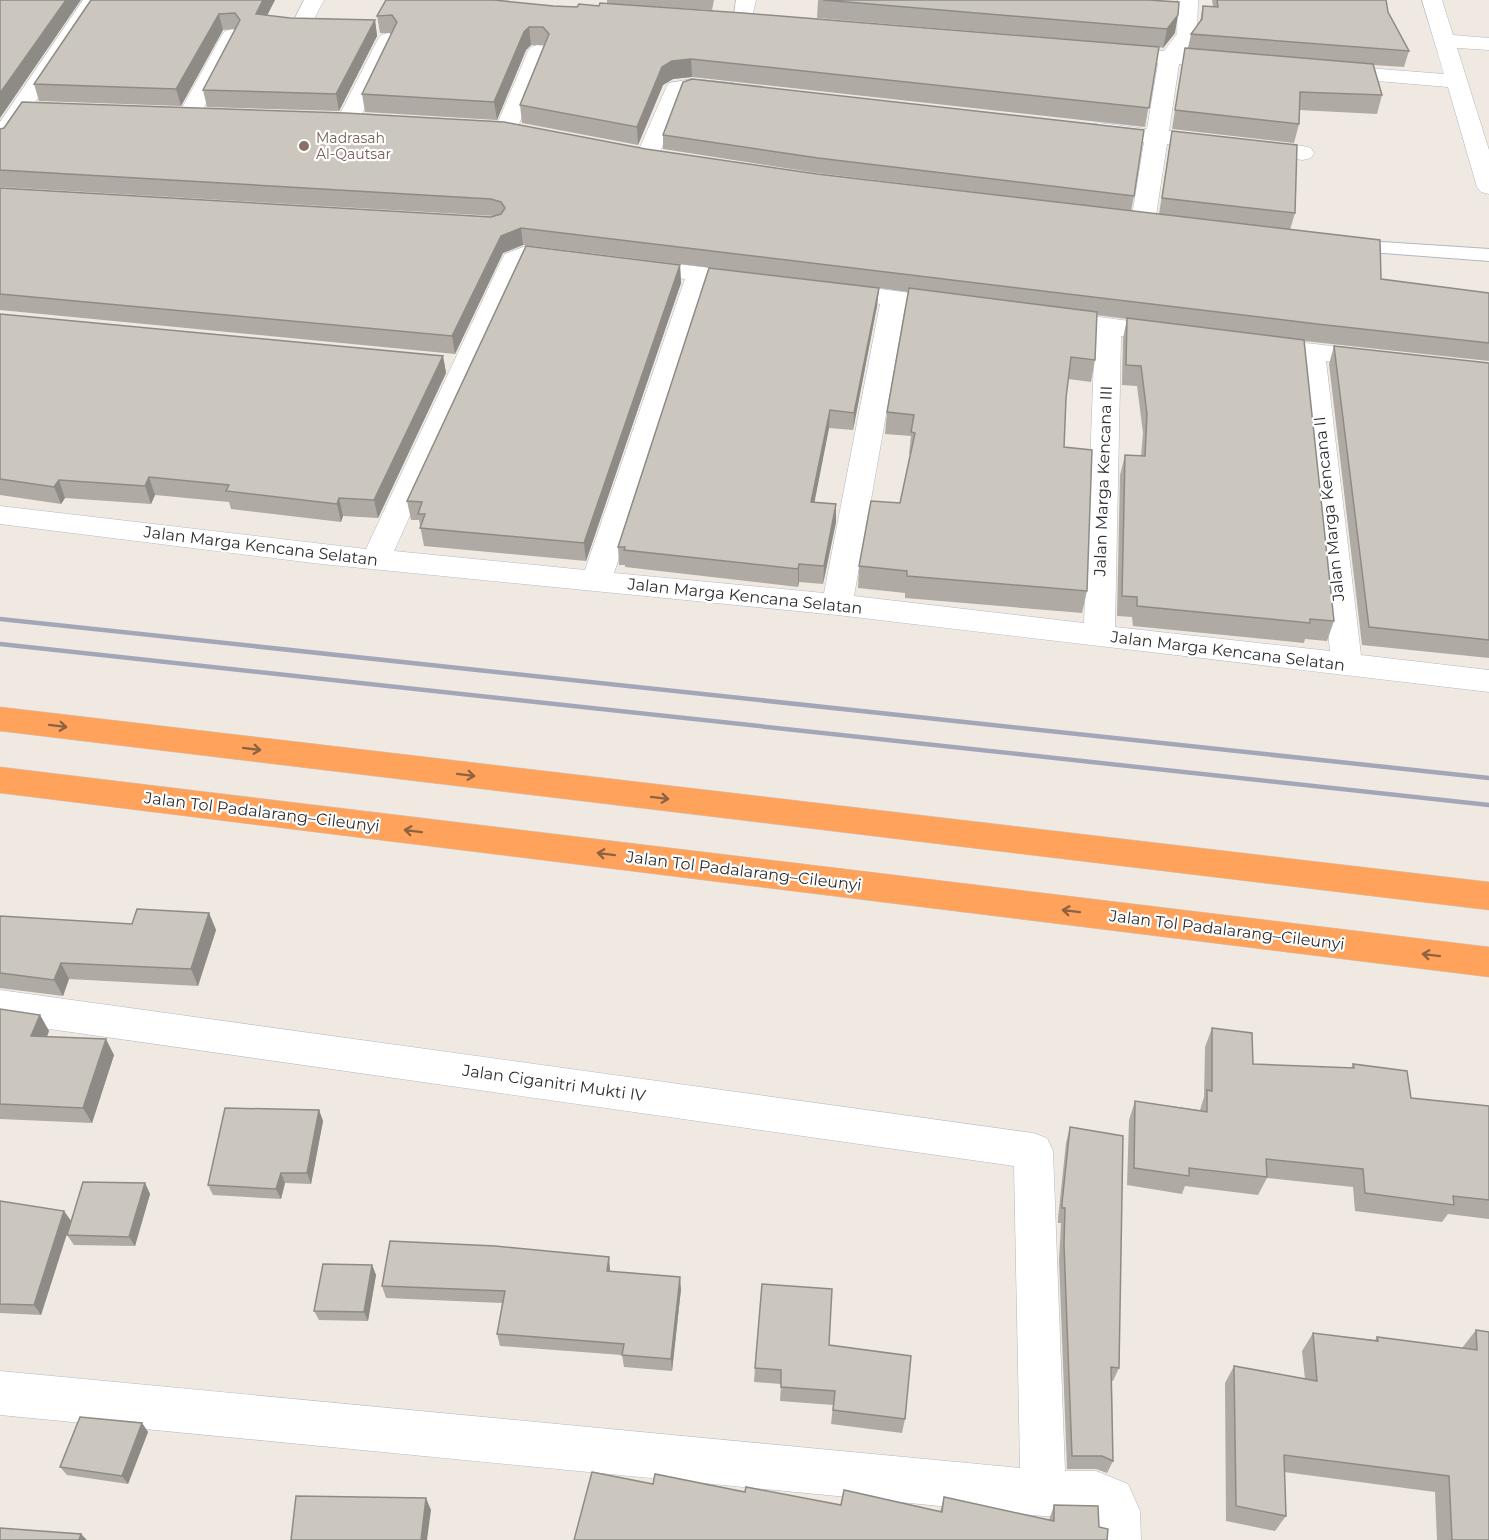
<svg xmlns="http://www.w3.org/2000/svg" width="1489" height="1540" viewBox="0 0 1489 1540" font-family="Montserrat,sans-serif">
  <style>
    .lines { fill: none; stroke-linecap: round; stroke-linejoin: round }
    .lane-casing { stroke: #b4b7c1; stroke-width: 2 }
    .street-casing { stroke: #b4b7c1; stroke-width: 1 }
    .highway-casing { stroke: #c9c9c9; stroke-width: 1 }
    .lane { fill: #fff; fill-rule: evenodd }
    .street { fill: #fff; fill-rule: evenodd }
    .highway { fill: #ffa35c; fill-rule: evenodd }
    .rail { stroke: #a3a6b8; stroke-width: 4.5 }
    .wall { fill: #afaba4 }
    .shaded-wall { fill: #8e8b86 }
    .building { fill: #cbc7bf; stroke: #8e8b86; stroke-width: 1.5 }
    .oneway { stroke: #8c6343 }
    .education-dot { fill: #8d6e63; stroke: #fff; stroke-width: 2 }
    .labels { text-anchor: middle; dominant-baseline: central; stroke-width: 4.5; stroke-linejoin: round; paint-order: stroke }
    .far-education-label { font-size: 14px; fill: #785e54; stroke: #fff; text-anchor: start }
    .street-label { font-size: 16px; fill: #2e2e2e; stroke: #fff }
  </style>
  <rect width="100%" height="100%" fill="#efe9e1"/>
  <g class="lines">
    <defs>
      <polygon id="lane" points="1351,240 1489,249 1489,261 1344,250 1341,246 1344,242"/>
      <g id="street">
        <polygon points="83,0 103,0 8,143 0,145 0,122"/>
        <polygon points="304,0 324,0 307,32 293,32 290,28"/>
        <polygon points="736,0 756,0 750,26 736,26 733,22"/>
        <polygon points="1178,0 1198,0 1197,34 1184,52 1235,58 1239,62 1235,66 1228,68 1179,64 1169,131 1303,146 1311,148 1314,153 1311,158 1303,160 1167,144 1155,222 1151,227 1135,227 1131,222 1144,142 1091,135 1088,130 1091,125 1099,123 1147,129 1158,63 1105,57 1101,53 1105,49 1112,47 1164,51 1177,34"/>
        <polygon points="1422,0 1442,0 1453,35 1489,38 1489,50 1457,48 1489,150 1489,194 1481,192 1477,187 1448,87 1330,77 1322,76 1319,71 1322,66 1330,65 1444,74"/>
        <polygon points="232,29 239,31 242,35 200,115 197,120 181,120 178,115 222,35 225,31"/>
        <polygon points="388,33 395,35 398,39 359,120 356,125 340,125 337,120 378,39 381,35"/>
        <polygon points="538,45 545,47 548,51 517,129 514,134 498,134 495,129 528,51 531,47"/>
        <polygon points="692,79 734,83 737,88 734,93 686,93 658,156 655,161 639,161 636,156 666,88 669,83"/>
        <polygon points="523,247 576,253 579,258 576,263 567,265 524,263 394,551 585,570 685,279 627,271 624,266 627,261 636,259 752,273 761,275 764,280 761,285 752,287 709,282 614,573 824,593 880,304 824,295 821,290 824,285 833,283 951,298 960,301 964,306 960,311 951,314 905,307 854,596 1084,623 1095,332 1044,324 1040,319 1044,314 1053,311 1168,326 1177,329 1181,334 1177,339 1168,342 1121,336 1115,627 1330,651 1300,358 1252,351 1248,346 1252,341 1261,338 1377,351 1386,353 1390,359 1386,365 1377,367 1326,361 1361,655 1489,670 1489,692 837,615 321,564 0,524 0,506 366,549 502,259 505,254"/>
        <polygon points="0,990 1033,1133 1047,1138 1053,1151 1065,1471 1096,1471 1128,1484 1140,1511 1141,1540 1095,1540 1094,1517 1043,1516 0,1415 0,1371 1020,1468 1014,1166 0,1022"/>
      </g>
      <g id="highway">
        <polygon points="0,707 1489,882 1489,910 0,731"/>
        <polygon points="0,767 1489,947 1489,977 0,793"/>
      </g>
    </defs>
    <use href="#lane" class="lane-casing"/>
    <use href="#street" class="street-casing"/>
    <use href="#highway" class="highway-casing"/>
    <use href="#lane" class="lane"/>
    <use href="#street" class="street"/>
    <use href="#highway" class="highway"/>
    <g class="rail">
      <polyline points="0,619 1489,778"/>
      <polyline points="0,644 1489,805"/>
    </g>
  </g>
  <g class="wall">
    <polygon points="91,0 275,0 267,16 290,18 375,20 377,36 339,111 207,107 203,90 236,29 223,30 181,106 39,101 34,84"/>
    <polygon points="607,0 714,0 712,10 607,4"/>
    <polygon points="818,0 1149,0 1175,33 1163,48 1159,47 1145,127 692,77 673,79 663,85 638,145 522,123 520,105 544,45 531,45 526,50 497,120 365,112 362,94 392,33 380,33 377,16 553,6 577,7 599,6 1136,45 817,18"/>
    <polygon points="1212,0 1386,0 1388,12 1409,51 1404,67 1373,65 1382,95 1377,114 1299,110 1299,124 1294,143 1172,129 1185,48 1188,48 1191,34 1200,22 1203,6 1213,7"/>
    <polygon points="0,129 646,149 1381,279 1489,293 1489,361 1304,341 1334,621 1327,641 1305,639 1304,643 1133,626 1132,617 1117,616 1120,475 1125,455 1141,456 1143,433 1137,386 1122,385 1123,338 1127,319 1096,315 1095,360 1091,382 1068,379 1066,398 1064,447 1087,591 1082,613 905,598 905,593 858,588 859,566 900,503 910,454 909,454 911,436 885,434 887,412 908,292 879,288 877,306 853,430 829,428 814,502 836,504 836,522 823,584 799,582 798,587 625,567 625,565 619,565 618,547 845,284 523,245 503,253 455,354 0,310 0,188 491,217 495,216 0,187"/>
    <polygon points="1172,131 1295,213 1290,230 1159,214"/>
    <polygon points="663,135 1134,196 1131,211 817,173 663,149"/>
    <polygon points="680,265 681,283 586,561 424,546 419,520 411,520 407,501"/>
    <polygon points="0,314 443,356 446,373 378,518 343,516 341,522 231,509 229,502 155,495 151,504 65,498 61,504 0,495"/>
    <polygon points="1334,346 1489,363 1489,658 1362,645 1329,364"/>
    <polygon points="209,913 216,930 198,986 69,979 63,996 0,988 0,916 132,924"/>
    <polygon points="0,1009 40,1015 49,1031 47,1037 114,1055 92,1123 0,1119"/>
    <polygon points="1212,1028 1253,1064 1351,1068 1353,1064 1411,1098 1489,1106 1489,1219 1448,1214 1442,1222 1355,1211 1353,1187 1267,1178 1258,1195 1185,1186 1182,1194 1127,1185 1129,1120 1135,1101 1200,1110 1204,1097 1205,1047"/>
    <polygon points="319,1110 323,1121 311,1184 285,1183 281,1199 213,1195 208,1185"/>
    <polygon points="1070,1127 1119,1368 1113,1381 1112,1381 1113,1461 1107,1473 1096,1469 1067,1469 1059,1260 1061,1223 1058,1223 1058,1218 1066,1143"/>
    <polygon points="145,1183 150,1194 135,1246 74,1245 67,1235"/>
    <polygon points="0,1201 64,1211 71,1221 41,1315 0,1313"/>
    <polygon points="372,1265 376,1275 368,1321 319,1320 314,1311"/>
    <polygon points="610,1269 610,1271 681,1289 672,1371 624,1367 622,1355 500,1346 497,1334 502,1303 386,1298 382,1286"/>
    <polygon points="1476,1330 1489,1540 1437,1540 1435,1492 1284,1472 1286,1516 1275,1531 1226,1521 1225,1383 1234,1366 1305,1379 1302,1351 1313,1333 1375,1340 1377,1337 1462,1348"/>
    <polygon points="829,1345 905,1419 902,1433 831,1424 833,1405 780,1401 781,1384 754,1382 755,1368"/>
    <polygon points="142,1423 148,1432 128,1484 67,1475 60,1467"/>
    <polygon points="653,1484 745,1492 841,1505 940,1512 944,1497 1049,1520 1054,1505 1099,1527 1107,1540"/>
  </g>
  <g class="shaded-wall">
    <polygon points="66,0 81,0 0,118 0,93"/>
    <polygon points="263,0 275,0 259,30 256,14"/>
    <polygon points="219,14 223,30 181,106 176,89"/>
    <polygon points="1178,15 1175,33 1163,48 1167,29"/>
    <polygon points="375,20 377,36 339,111 336,94"/>
    <polygon points="529,27 531,45 526,50 497,120 494,102 524,32"/>
    <polygon points="691,59 692,77 673,79 663,85 638,145 637,127 662,67 672,61"/>
    <polygon points="521,228 523,245 503,253 455,354 452,336 501,236"/>
    <polygon points="680,265 681,283 586,561 584,543"/>
    <polygon points="879,288 877,306 853,430 854,413"/>
    <polygon points="443,356 446,373 378,518 374,500"/>
    <polygon points="830,410 829,428 811,520 811,502"/>
    <polygon points="149,477 155,495 151,504 145,486"/>
    <polygon points="59,480 65,498 61,504 54,487"/>
    <polygon points="339,498 343,516 341,522 337,504"/>
    <polygon points="836,504 836,522 823,584 824,566"/>
    <polygon points="799,564 799,582 798,587 798,569"/>
    <polygon points="209,913 216,930 198,986 191,969"/>
    <polygon points="61,963 69,979 63,996 54,980"/>
    <polygon points="40,1015 49,1031 40,1053 31,1036"/>
    <polygon points="106,1039 114,1055 92,1123 83,1108"/>
    <polygon points="319,1110 323,1121 311,1184 307,1173"/>
    <polygon points="281,1173 285,1183 281,1199 276,1189"/>
    <polygon points="145,1183 150,1194 135,1246 129,1237"/>
    <polygon points="64,1211 71,1221 41,1315 34,1305"/>
    <polygon points="609,1257 610,1269 608,1283 607,1271"/>
    <polygon points="372,1265 376,1275 368,1321 364,1312"/>
    <polygon points="680,1277 681,1289 672,1371 671,1359"/>
    <polygon points="142,1423 148,1432 128,1484 122,1476"/>
    <polygon points="426,1498 431,1510 427,1540 421,1540"/>
    <polygon points="81,1534 87,1540 79,1540"/>
  </g>
  <g class="building">
    <polygon points="0,0 66,0 0,93"/>
    <polygon points="91,0 263,0 256,14 290,18 375,20 336,94 203,90 240,20 235,13 219,14 176,89 34,84"/>
    <polygon points="386,0 494,0 553,6 577,7 579,4 599,6 600,3 743,13 1159,47 1149,108 691,59 672,61 662,67 637,127 520,105 549,34 543,27 529,27 524,32 494,102 362,94 397,22 392,15 377,16"/>
    <polygon points="823,0 1149,0 1179,2 1178,15 1167,29"/>
    <polygon points="1217,0 1386,0 1388,12 1409,51 1191,34 1202,19 1203,6 1218,7"/>
    <polygon points="1185,48 1373,64 1382,95 1300,92 1299,124 1175,110"/>
    <polygon points="692,79 1144,130 1134,196 818,158 663,135 683,82"/>
    <polygon points="22,102 345,113 504,122 646,149 817,174 1380,240 1381,279 1489,293 1489,343 1317,324 521,228 501,236 452,336 0,294 0,188 491,217 501,214 505,208 501,202 491,199 0,170 0,129 4,128"/>
    <polygon points="1172,131 1297,145 1295,213 1162,198"/>
    <polygon points="526,246 680,265 584,543 420,528 425,514 418,514 422,502 407,501"/>
    <polygon points="709,268 879,288 854,413 830,410 811,502 836,504 824,566 799,564 798,569 624,550 625,547 618,547"/>
    <polygon points="909,288 1097,312 1095,360 1071,357 1066,398 1064,447 1092,450 1087,591 907,576 907,571 859,566 871,501 900,503 915,433 911,432 914,415 887,412"/>
    <polygon points="0,314 443,356 374,500 339,498 337,504 226,491 229,485 149,477 145,486 59,480 54,487 0,479"/>
    <polygon points="1127,318 1304,340 1334,621 1310,619 1310,623 1137,606 1137,597 1122,596 1125,455 1145,456 1147,414 1141,366 1126,365"/>
    <polygon points="1334,346 1489,363 1489,640 1369,627"/>
    <polygon points="137,909 209,913 191,969 61,963 54,980 0,973 0,916 132,924"/>
    <polygon points="0,1009 40,1015 31,1036 106,1039 83,1108 0,1104"/>
    <polygon points="1212,1028 1252,1033 1253,1064 1354,1068 1353,1064 1407,1071 1411,1098 1489,1106 1489,1200 1453,1196 1454,1205 1365,1193 1363,1169 1266,1159 1267,1177 1189,1168 1189,1176 1134,1168 1135,1101 1207,1112 1207,1090 1212,1091"/>
    <polygon points="225,1108 319,1110 307,1173 281,1173 276,1189 208,1185"/>
    <polygon points="1070,1127 1123,1136 1119,1368 1111,1367 1113,1461 1102,1456 1072,1456 1064,1245 1065,1208 1062,1208 1062,1203"/>
    <polygon points="83,1182 145,1183 129,1237 67,1235"/>
    <polygon points="0,1201 64,1211 34,1305 0,1304"/>
    <polygon points="390,1241 495,1246 609,1257 607,1271 680,1277 671,1359 622,1355 624,1344 497,1334 505,1291 382,1286"/>
    <polygon points="323,1264 372,1265 364,1312 314,1311"/>
    <polygon points="762,1284 832,1289 829,1345 911,1356 905,1419 833,1410 835,1391 781,1387 781,1370 755,1368"/>
    <polygon points="1476,1330 1489,1332 1489,1540 1452,1540 1449,1476 1284,1455 1286,1516 1236,1506 1234,1366 1317,1381 1313,1333 1378,1341 1377,1337 1477,1350"/>
    <polygon points="80,1417 142,1423 122,1476 60,1467"/>
    <polygon points="592,1472 653,1484 655,1474 745,1492 746,1487 841,1505 844,1490 942,1512 944,1497 1054,1521 1054,1505 1098,1506 1099,1527 1108,1529 1107,1540 574,1540"/>
    <polygon points="296,1496 426,1498 421,1540 291,1540"/>
    <polygon points="0,1528 81,1534 79,1540 0,1540"/>
  </g>
  <defs><path id="oneway-shaft" d="M-6 0H5M1.5-3L5.5 0L1.5 3" fill="none" stroke-width="1.6" stroke-linecap="round" stroke-linejoin="round" transform="scale(1.5)"/></defs>
  <g class="oneway">
    <use href="#oneway-shaft" transform="translate(58 726) rotate(7)"/>
    <use href="#oneway-shaft" transform="translate(252 749) rotate(7)"/>
    <use href="#oneway-shaft" transform="translate(466 775) rotate(7)"/>
    <use href="#oneway-shaft" transform="translate(660 798) rotate(7)"/>
    <use href="#oneway-shaft" transform="translate(413 831) rotate(-173)"/>
    <use href="#oneway-shaft" transform="translate(606 854) rotate(-173)"/>
    <use href="#oneway-shaft" transform="translate(1071 911) rotate(-173)"/>
    <use href="#oneway-shaft" transform="translate(1431 955) rotate(-173)"/>
  </g>
  <circle class="education-dot" cx="304" cy="146" r="6"/>
  <g class="labels">
    <g class="far-education-label">
      <text x="316" y="138">Madrasah<tspan x="316" dy="16">Al-Qautsar</tspan></text>
    </g>
    <g class="street-label">
      <text transform="translate(1103 481) rotate(-88)">Jalan Marga Kencana III</text>
      <text transform="translate(1329 509) rotate(-96)">Jalan Marga Kencana II</text>
      <text transform="translate(261 546) rotate(7)">Jalan Marga Kencana Selatan</text>
      <text transform="translate(745 596) rotate(6)">Jalan Marga Kencana Selatan</text>
      <text transform="translate(1228 651) rotate(7)">Jalan Marga Kencana Selatan</text>
      <text transform="translate(262 812) rotate(7)">Jalan Tol Padalarang–Cileunyi</text>
      <text transform="translate(744 871) rotate(7)">Jalan Tol Padalarang–Cileunyi</text>
      <text transform="translate(1227 930) rotate(7)">Jalan Tol Padalarang–Cileunyi</text>
      <text transform="translate(554 1083) rotate(8)">Jalan Ciganitri Mukti IV</text>
    </g>
  </g>
</svg>
